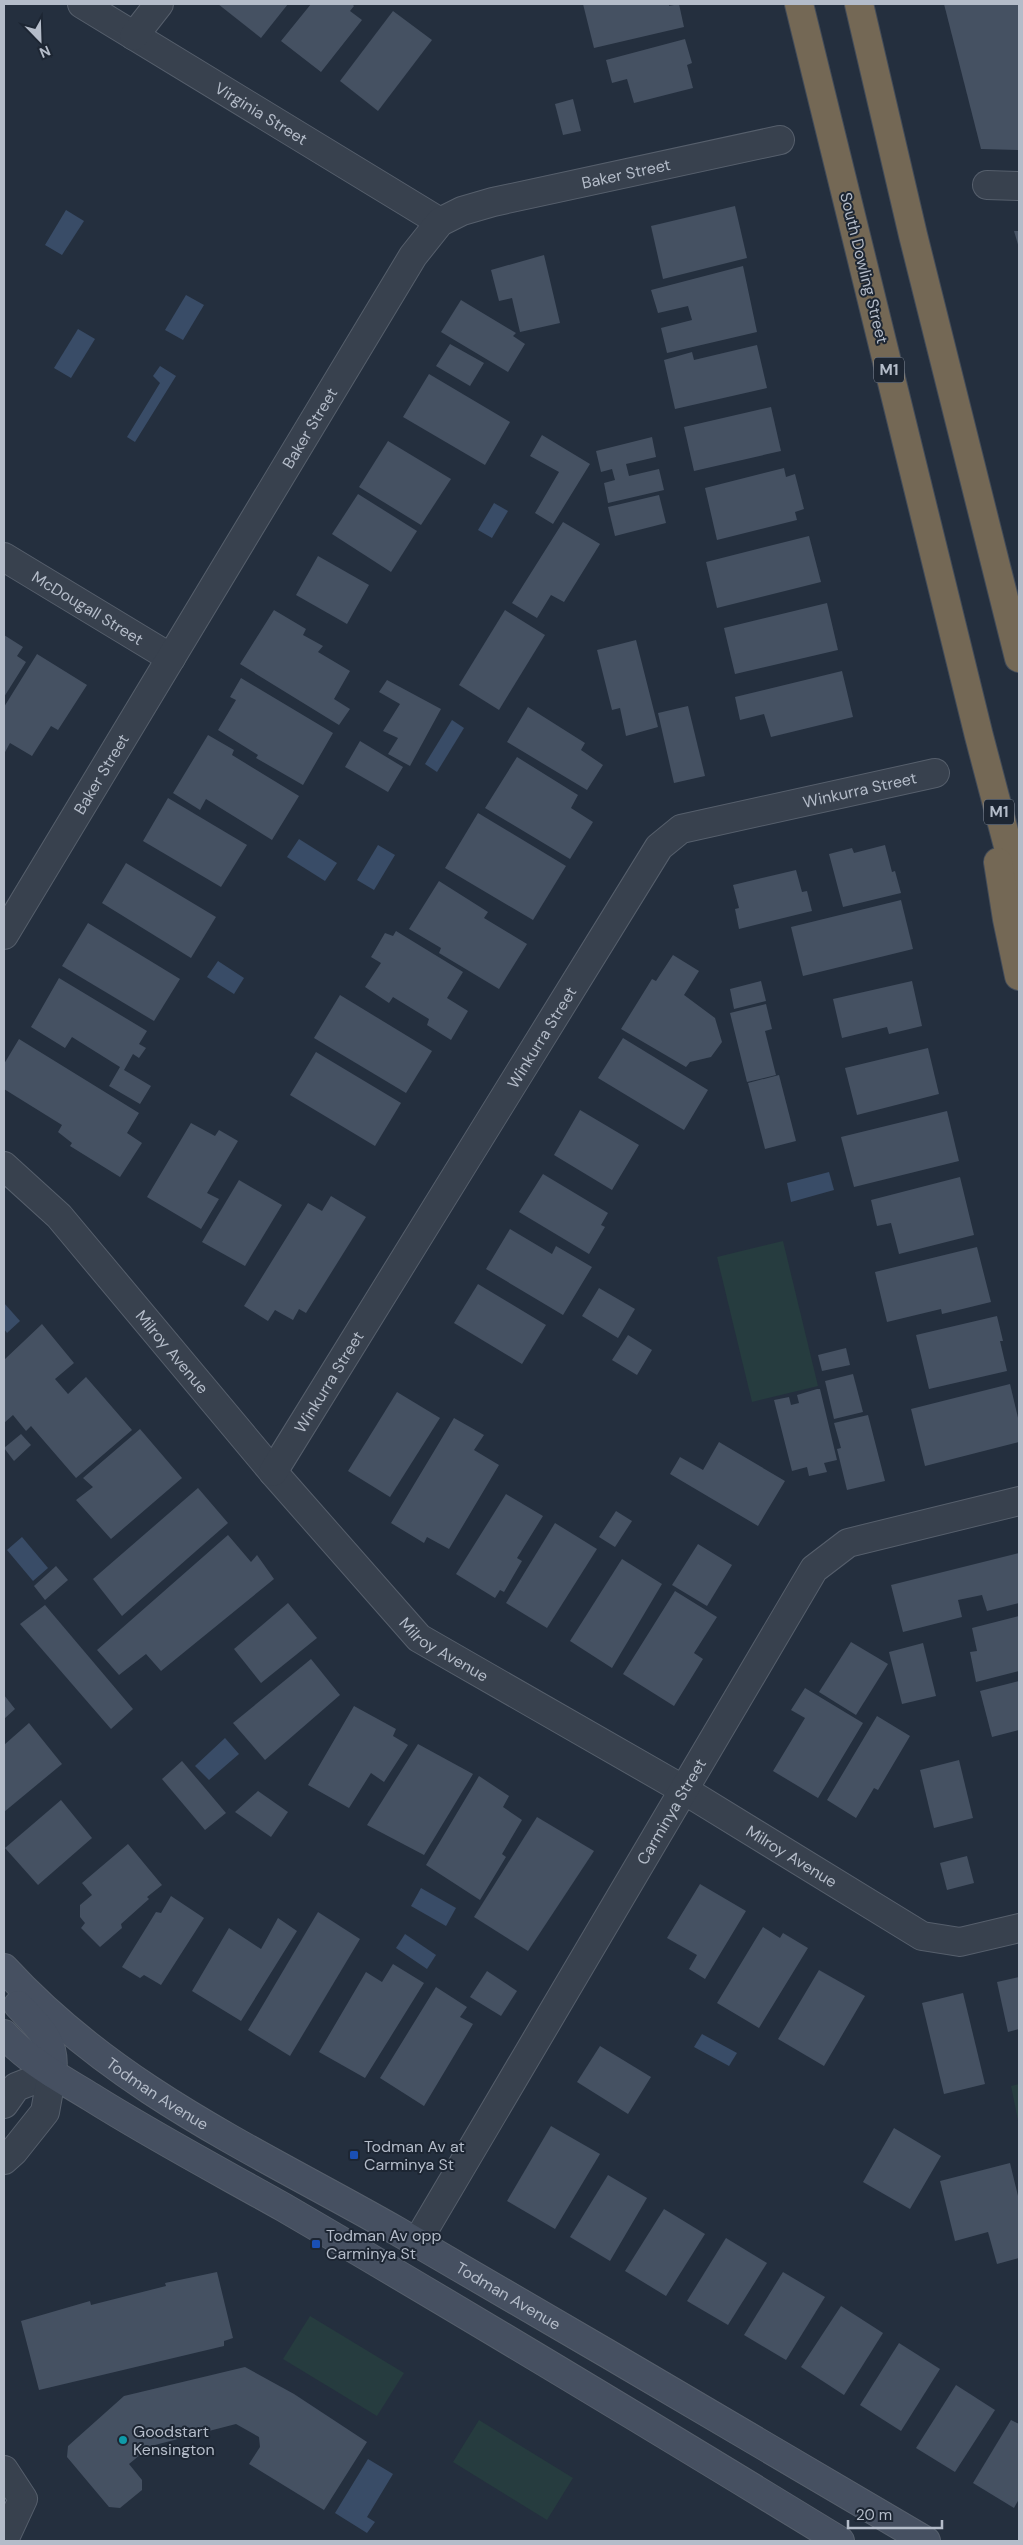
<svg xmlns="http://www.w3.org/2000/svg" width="1023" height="2545" viewBox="0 0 1023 2545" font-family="'DM Sans',sans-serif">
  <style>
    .green { fill: #263c3f }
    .water { fill: #394c67 }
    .building { fill: #455162 }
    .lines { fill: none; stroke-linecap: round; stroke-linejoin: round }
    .minor-casing { stroke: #565f6c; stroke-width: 30 }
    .secondary-casing { stroke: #565f6c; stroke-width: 30 }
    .motorway-casing { stroke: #434c59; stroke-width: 30 }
    .minor { stroke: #38414e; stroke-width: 28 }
    .secondary { stroke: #465061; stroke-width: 28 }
    .motorway { stroke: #746855; stroke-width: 28 }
    .transit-dot { fill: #1a4fb4; stroke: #1d2633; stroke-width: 2 }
    .culture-dot { fill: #0f9aa8; stroke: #1d2633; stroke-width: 2 }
    .labels { text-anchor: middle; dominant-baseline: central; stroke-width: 4; stroke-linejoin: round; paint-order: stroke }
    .shield { fill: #1d2633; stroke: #878f9c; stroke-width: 1 }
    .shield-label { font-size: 15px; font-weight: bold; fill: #b4bcc9 }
    .street-label { font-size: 16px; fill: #b4bcc9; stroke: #1d2633 }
    .poi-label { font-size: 16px; fill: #b4bcc9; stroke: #1d2633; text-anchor: start }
  </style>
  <rect width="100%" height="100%" fill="#242f3e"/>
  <g class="green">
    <polygon points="783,1241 818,1386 752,1402 717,1257"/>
    <polygon points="1019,2084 1019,2125 1011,2086"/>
    <polygon points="310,2316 404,2373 377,2416 283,2359"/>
    <polygon points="479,2420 573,2478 547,2520 453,2462"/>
  </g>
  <g class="water">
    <polygon points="66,210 84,221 62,255 45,245"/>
    <polygon points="186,295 204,305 183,340 165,330"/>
    <polygon points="78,329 95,339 71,378 54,368"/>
    <polygon points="160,366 176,376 135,442 127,437 160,383 153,376"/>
    <polygon points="494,503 508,511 492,538 478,530"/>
    <polygon points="452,720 464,728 437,772 425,764"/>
    <polygon points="299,839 337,863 325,881 287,857"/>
    <polygon points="378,845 395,855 374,890 357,880"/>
    <polygon points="218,961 244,978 234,994 207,977"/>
    <polygon points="829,1172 834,1190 791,1202 787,1183"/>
    <polygon points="4,1303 20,1321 7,1333 4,1329"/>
    <polygon points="22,1537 48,1568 33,1581 7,1550"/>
    <polygon points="225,1738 239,1754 209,1780 195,1766"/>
    <polygon points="421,1888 456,1908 446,1926 411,1906"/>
    <polygon points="405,1934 436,1955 427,1969 396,1948"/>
    <polygon points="702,2034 737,2053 729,2066 694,2047"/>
    <polygon points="368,2459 393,2474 367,2517 375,2522 367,2533 335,2513"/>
  </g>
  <g class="building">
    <polygon points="218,4 288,4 261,38"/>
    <polygon points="311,4 352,4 354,6 350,11 362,20 321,72 281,41"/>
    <polygon points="583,4 669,4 669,6 679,4 684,27 594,48"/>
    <polygon points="944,4 1019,4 1019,150 981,149"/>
    <polygon points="393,11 432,40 378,111 340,81"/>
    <polygon points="685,39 692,63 687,65 693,88 634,103 627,79 612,83 606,60"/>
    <polygon points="573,99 581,131 563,135 555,104"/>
    <polygon points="735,206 747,258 663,279 651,226"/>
    <polygon points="1014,231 1019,231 1019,248"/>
    <polygon points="544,255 560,323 520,332 512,298 499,301 491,270"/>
    <polygon points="743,266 757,332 667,353 661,328 692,320 688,306 658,313 651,290"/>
    <polygon points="461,300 516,333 513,336 525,344 508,372 441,332"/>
    <polygon points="450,344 484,363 470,386 436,366"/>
    <polygon points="757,345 767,388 675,409 664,360 692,352 694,360"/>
    <polygon points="429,374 510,422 485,465 403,417"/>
    <polygon points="771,407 781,451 694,471 684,427"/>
    <polygon points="542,435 590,464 553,524 535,513 559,472 530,456"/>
    <polygon points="652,437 656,457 626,464 629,476 659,469 664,490 608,503 604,483 615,480 612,469 601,472 596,451"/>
    <polygon points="388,441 451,479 421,525 359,487"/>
    <polygon points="784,468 786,477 795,474 804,509 795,512 797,520 717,540 705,488"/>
    <polygon points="358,494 417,531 391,572 332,534"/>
    <polygon points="659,495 666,523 615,536 608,507"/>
    <polygon points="563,522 600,544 564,602 551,595 537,618 512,603"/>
    <polygon points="809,536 821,582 717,608 706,562"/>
    <polygon points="318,556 369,585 347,624 296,595"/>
    <polygon points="827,603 838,650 735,674 724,628"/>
    <polygon points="274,610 306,629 303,635 323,646 318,652 350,671 334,699 350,709 339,725 240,664"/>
    <polygon points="505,610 545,635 499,710 459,685"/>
    <polygon points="4,635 23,647 17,656 26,662 4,697"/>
    <polygon points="636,640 658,727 626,736 620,708 612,710 597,650"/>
    <polygon points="37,654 87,685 58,730 51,726 32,756 10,743 4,754 4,707"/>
    <polygon points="842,671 853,717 771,737 764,714 740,720 735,697"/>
    <polygon points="241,678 333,733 303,785 256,758 258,755 218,730 236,700 230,697"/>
    <polygon points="387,680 441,709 410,766 388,754 398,738 383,731 400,704 379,692"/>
    <polygon points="688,706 705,776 674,783 658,713"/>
    <polygon points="528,707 585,743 581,750 603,765 587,790 507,742"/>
    <polygon points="208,735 234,750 232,755 299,796 272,840 206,799 200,810 173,793"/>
    <polygon points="360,741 403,767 388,792 345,767"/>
    <polygon points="517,757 578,795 571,808 593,822 570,859 485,808"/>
    <polygon points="168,798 247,845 221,887 143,841"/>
    <polygon points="478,813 566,866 533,920 445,868"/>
    <polygon points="885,845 892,872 895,871 901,893 843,907 829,854 852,848 854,853"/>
    <polygon points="126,863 216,917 191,958 102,903"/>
    <polygon points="796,870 802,892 807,891 812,911 739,929 735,909 739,908 733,885"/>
    <polygon points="439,881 488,912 484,918 527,944 499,989 439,953 441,948 409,929"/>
    <polygon points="901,900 913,949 803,976 791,927"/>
    <polygon points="88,923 180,979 154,1021 62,966"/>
    <polygon points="396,931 463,972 447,998 468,1011 451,1040 427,1025 429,1019 393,997 389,1003 365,987 381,963 371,957 385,933 393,936"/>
    <polygon points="673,955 699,971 684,995 715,1018 722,1042 711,1057 690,1062 686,1067 621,1029 652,979 656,981"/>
    <polygon points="59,978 147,1031 139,1044 146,1048 139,1058 133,1054 124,1070 151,1086 140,1104 109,1086 120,1067 72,1037 65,1048 31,1027"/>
    <polygon points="761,981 766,1001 734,1009 730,989"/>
    <polygon points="912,981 922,1026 889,1034 887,1027 842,1038 833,999"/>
    <polygon points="340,995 432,1051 406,1093 314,1038"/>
    <polygon points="766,1004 772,1029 765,1031 776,1075 747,1082 730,1013"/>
    <polygon points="623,1038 708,1090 684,1130 598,1078"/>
    <polygon points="19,1039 139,1113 127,1133 142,1143 120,1177 70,1146 72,1143 58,1132 62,1125 4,1089 4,1064"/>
    <polygon points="928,1048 939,1094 857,1115 845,1068"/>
    <polygon points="316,1052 401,1103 375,1146 290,1095"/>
    <polygon points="779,1075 796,1141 765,1149 748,1083"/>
    <polygon points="580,1110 639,1145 612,1190 554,1155"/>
    <polygon points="947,1111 959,1161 854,1187 841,1137"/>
    <polygon points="191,1123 215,1136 219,1130 238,1141 207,1193 219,1199 201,1229 147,1197"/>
    <polygon points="543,1174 608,1213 601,1225 605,1227 589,1254 519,1212"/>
    <polygon points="960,1177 974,1235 899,1254 891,1223 877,1226 871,1200"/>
    <polygon points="239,1180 282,1205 245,1266 202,1242"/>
    <polygon points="331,1196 366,1217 306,1313 299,1309 293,1320 275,1310 268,1321 244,1306 308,1203 322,1211"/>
    <polygon points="510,1229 552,1254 556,1246 592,1267 563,1315 486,1269"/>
    <polygon points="977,1247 991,1302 942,1314 941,1309 887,1322 875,1272"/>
    <polygon points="478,1284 546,1325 522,1364 454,1323"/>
    <polygon points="599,1288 635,1309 618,1338 582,1316"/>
    <polygon points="997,1316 1003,1341 1000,1341 1007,1371 929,1389 916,1335"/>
    <polygon points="42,1324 74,1363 55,1379 68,1394 86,1377 132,1430 76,1478 31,1426 26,1431 13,1415 4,1423 4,1360"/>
    <polygon points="628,1335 652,1350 637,1375 612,1360"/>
    <polygon points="846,1348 850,1365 822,1371 818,1355"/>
    <polygon points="853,1374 863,1412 834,1419 825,1381"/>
    <polygon points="1010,1384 1019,1422 1019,1442 925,1466 911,1409"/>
    <polygon points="817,1389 820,1389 837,1460 824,1463 827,1472 809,1476 807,1467 792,1471 774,1400 789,1397 791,1405 799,1403 797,1395"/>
    <polygon points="397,1392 440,1418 390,1497 348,1471"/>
    <polygon points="868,1415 885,1481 847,1490 837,1449 841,1448 834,1423"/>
    <polygon points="454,1418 484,1435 474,1450 499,1465 449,1549 427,1537 424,1543 391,1523"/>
    <polygon points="140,1429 182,1478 111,1539 76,1500 93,1487 83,1478"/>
    <polygon points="21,1434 31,1445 14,1461 4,1448"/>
    <polygon points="719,1442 785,1481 758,1526 670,1474 680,1457 703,1470"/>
    <polygon points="198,1488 228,1523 122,1616 93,1579"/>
    <polygon points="506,1494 543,1516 517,1558 522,1561 504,1592 500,1590 495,1598 456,1574"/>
    <polygon points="616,1511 632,1521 615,1547 599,1537"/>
    <polygon points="555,1523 597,1549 547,1628 506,1603"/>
    <polygon points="228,1535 251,1562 257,1555 274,1579 161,1671 146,1654 119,1675 97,1650"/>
    <polygon points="698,1544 732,1565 707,1606 672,1585"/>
    <polygon points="1019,1553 1019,1603 987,1611 982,1595 958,1600 962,1617 903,1632 891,1585"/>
    <polygon points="622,1559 662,1584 612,1668 570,1641"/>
    <polygon points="56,1566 68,1580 45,1600 34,1586"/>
    <polygon points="675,1591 717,1617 694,1653 703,1659 674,1706 623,1674"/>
    <polygon points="288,1603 317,1638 261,1683 234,1649"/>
    <polygon points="45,1605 133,1709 111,1729 20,1624"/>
    <polygon points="1019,1616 1019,1671 976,1682 970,1652 977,1651 972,1628"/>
    <polygon points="851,1642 888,1664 856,1715 819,1692"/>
    <polygon points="923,1643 936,1696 902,1704 889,1652"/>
    <polygon points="311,1659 340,1695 265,1760 233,1723"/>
    <polygon points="1019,1681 1019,1730 992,1737 980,1691"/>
    <polygon points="805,1688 863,1723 818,1798 773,1771 805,1718 791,1710"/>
    <polygon points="4,1695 15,1709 4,1719"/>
    <polygon points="354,1706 396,1729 393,1736 408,1745 384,1782 371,1773 349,1808 308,1785"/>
    <polygon points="877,1716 910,1736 878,1790 874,1788 856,1818 827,1800"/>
    <polygon points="29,1723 62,1764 4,1812 4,1745"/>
    <polygon points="418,1744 473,1774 424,1855 367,1825"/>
    <polygon points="959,1760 973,1818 934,1828 920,1770"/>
    <polygon points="182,1761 226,1813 205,1830 162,1779"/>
    <polygon points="479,1776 509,1796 503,1807 522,1820 502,1854 506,1857 480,1900 426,1865"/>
    <polygon points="258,1791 288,1812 271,1837 235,1812"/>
    <polygon points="61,1800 92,1838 38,1885 5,1848"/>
    <polygon points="537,1817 594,1851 528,1951 474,1917"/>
    <polygon points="128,1844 162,1885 147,1897 149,1899 121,1924 122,1928 100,1947 81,1928 85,1923 80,1917 80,1905 92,1895 82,1883"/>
    <polygon points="967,1856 974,1883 947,1890 940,1863"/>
    <polygon points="700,1884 746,1911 705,1979 689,1969 697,1955 667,1938"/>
    <polygon points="171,1896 204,1918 161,1985 144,1975 140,1978 122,1967 156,1912 161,1913"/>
    <polygon points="318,1912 360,1939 290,2056 248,2030"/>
    <polygon points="278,1918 297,1931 241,2021 192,1991 229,1928 261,1949"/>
    <polygon points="763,1927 780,1938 783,1933 808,1948 759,2028 717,2003"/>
    <polygon points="393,1964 424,1983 365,2078 319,2052 366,1972 382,1982"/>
    <polygon points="819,1970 865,1996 824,2066 778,2039"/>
    <polygon points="487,1971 517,1991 501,2016 470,1997"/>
    <polygon points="1019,1977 1019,2029 1008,2032 997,1982"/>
    <polygon points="436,1987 467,2007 460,2017 473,2024 424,2106 380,2078"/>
    <polygon points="963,1993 985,2084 944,2094 922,2003"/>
    <polygon points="600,2046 651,2077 628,2114 577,2082"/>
    <polygon points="551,2126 600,2154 555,2229 507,2201"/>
    <polygon points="894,2128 941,2156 910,2209 863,2182"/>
    <polygon points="1010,2163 1019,2200 1019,2258 997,2264 988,2232 955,2241 940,2181"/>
    <polygon points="608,2175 647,2198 610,2261 570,2237"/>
    <polygon points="664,2209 705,2234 666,2296 625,2271"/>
    <polygon points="726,2238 767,2263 728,2325 687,2301"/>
    <polygon points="217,2272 233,2338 224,2341 224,2346 39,2390 21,2321 90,2301 91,2305 166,2286 165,2283"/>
    <polygon points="783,2272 825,2297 786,2360 744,2335"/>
    <polygon points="841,2306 883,2333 844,2395 801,2367"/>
    <polygon points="899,2343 940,2369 901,2431 860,2405"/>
    <polygon points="245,2367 294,2394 367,2442 324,2510 249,2464 260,2447 259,2437 236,2424 151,2446 129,2464 142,2480 142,2490 120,2508 109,2507 67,2457 68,2446 124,2396"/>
    <polygon points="956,2385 995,2410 955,2472 916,2448"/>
    <polygon points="1011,2420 1019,2424 1019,2499 1014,2508 973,2483"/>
  </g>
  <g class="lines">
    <defs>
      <g id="minor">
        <path id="s1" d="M82,4L440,222"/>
        <polyline points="134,36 159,4"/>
        <polyline points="987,185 1019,186"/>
        <path id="s2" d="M4,557L171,658"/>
        <path id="s3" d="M4,935L413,256L440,222L462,211L493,202L780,140"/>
        <path id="s4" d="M4,1166L59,1216L273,1472L419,1638L684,1790L922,1936L960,1942L1019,1928"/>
        <path id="s5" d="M273,1472L659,847L681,829L935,773"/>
        <polyline points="4,2104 16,2087 52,2073"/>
        <polyline points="4,2160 14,2151 45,2112 52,2073"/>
        <path id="s6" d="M417,2242L814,1569L848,1543L1019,1501"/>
        <polyline points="4,2470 23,2499 4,2540"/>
      </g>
      <g id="secondary">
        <path id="s7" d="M4,1968C116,2090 257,2151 397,2231C574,2333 750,2438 926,2541"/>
        <path d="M18,2005C38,2027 57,2041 52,2073"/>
        <path d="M4,2034C28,2061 60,2078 91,2097C153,2136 219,2171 283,2207C470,2316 655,2428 840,2541"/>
      </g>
      <g id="motorway">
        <polyline points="799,4 979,736 1019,888"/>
        <polyline points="859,4 913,235 1019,658"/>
        <polyline points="998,862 1007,919 1019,976"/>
      </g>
    </defs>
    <use href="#minor" class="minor-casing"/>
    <use href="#secondary" class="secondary-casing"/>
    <use href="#motorway" class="motorway-casing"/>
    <use href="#minor" class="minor"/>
    <use href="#secondary" class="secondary"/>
    <use href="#motorway" class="motorway"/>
  </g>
  <g class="transit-dot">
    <rect x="349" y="2150" width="10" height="10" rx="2.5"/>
    <rect x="311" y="2239" width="10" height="10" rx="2.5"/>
  </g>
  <circle class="culture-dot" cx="123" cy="2440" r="5"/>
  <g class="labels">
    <g class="shield">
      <rect x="874" y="357.5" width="30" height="25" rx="4"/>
      <rect x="984" y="799.5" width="30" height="25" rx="4"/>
    </g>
    <g class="shield-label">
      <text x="889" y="370">M1</text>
      <text x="999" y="812">M1</text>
    </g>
    <g class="street-label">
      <text stroke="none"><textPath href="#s1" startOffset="210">Virginia Street</textPath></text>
      <text stroke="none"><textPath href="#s3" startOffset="1029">Baker Street</textPath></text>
      <text transform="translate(864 268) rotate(76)">South Dowling Street</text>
      <text stroke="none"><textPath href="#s3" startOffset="592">Baker Street</textPath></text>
      <text stroke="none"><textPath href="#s2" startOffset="98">McDougall Street</textPath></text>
      <text stroke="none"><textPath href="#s3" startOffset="188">Baker Street</textPath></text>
      <text stroke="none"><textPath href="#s5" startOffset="946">Winkurra Street</textPath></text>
      <text stroke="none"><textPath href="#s5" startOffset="511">Winkurra Street</textPath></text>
      <text stroke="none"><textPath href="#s4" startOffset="251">Milroy Avenue</textPath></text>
      <text stroke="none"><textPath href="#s5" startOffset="106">Winkurra Street</textPath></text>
      <text stroke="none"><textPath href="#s4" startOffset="656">Milroy Avenue</textPath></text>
      <text stroke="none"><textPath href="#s6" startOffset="500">Carminya Street</textPath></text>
      <text stroke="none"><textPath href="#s4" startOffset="1061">Milroy Avenue</textPath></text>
      <text stroke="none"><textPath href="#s7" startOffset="199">Todman Avenue</textPath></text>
      <text stroke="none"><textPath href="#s7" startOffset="604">Todman Avenue</textPath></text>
    </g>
    <g class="poi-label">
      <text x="364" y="2146">Todman Av at<tspan x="364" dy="18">Carminya St</tspan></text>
      <text x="326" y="2235">Todman Av opp<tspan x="326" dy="18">Carminya St</tspan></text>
      <text x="133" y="2431">Goodstart<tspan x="133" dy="18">Kensington</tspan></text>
    </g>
  </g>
  <rect width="1023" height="2545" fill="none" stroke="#b4bcc9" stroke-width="10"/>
  <g transform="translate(40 40) rotate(157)" stroke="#1d2633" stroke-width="4" paint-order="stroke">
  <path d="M0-4L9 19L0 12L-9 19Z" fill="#b4bcc9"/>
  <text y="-8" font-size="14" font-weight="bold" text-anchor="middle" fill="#b4bcc9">N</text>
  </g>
  <path d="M848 2520v8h94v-8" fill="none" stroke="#b4bcc9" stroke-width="2.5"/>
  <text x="856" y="2520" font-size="15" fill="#b4bcc9" stroke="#1d2633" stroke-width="4" paint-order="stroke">20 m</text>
</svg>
